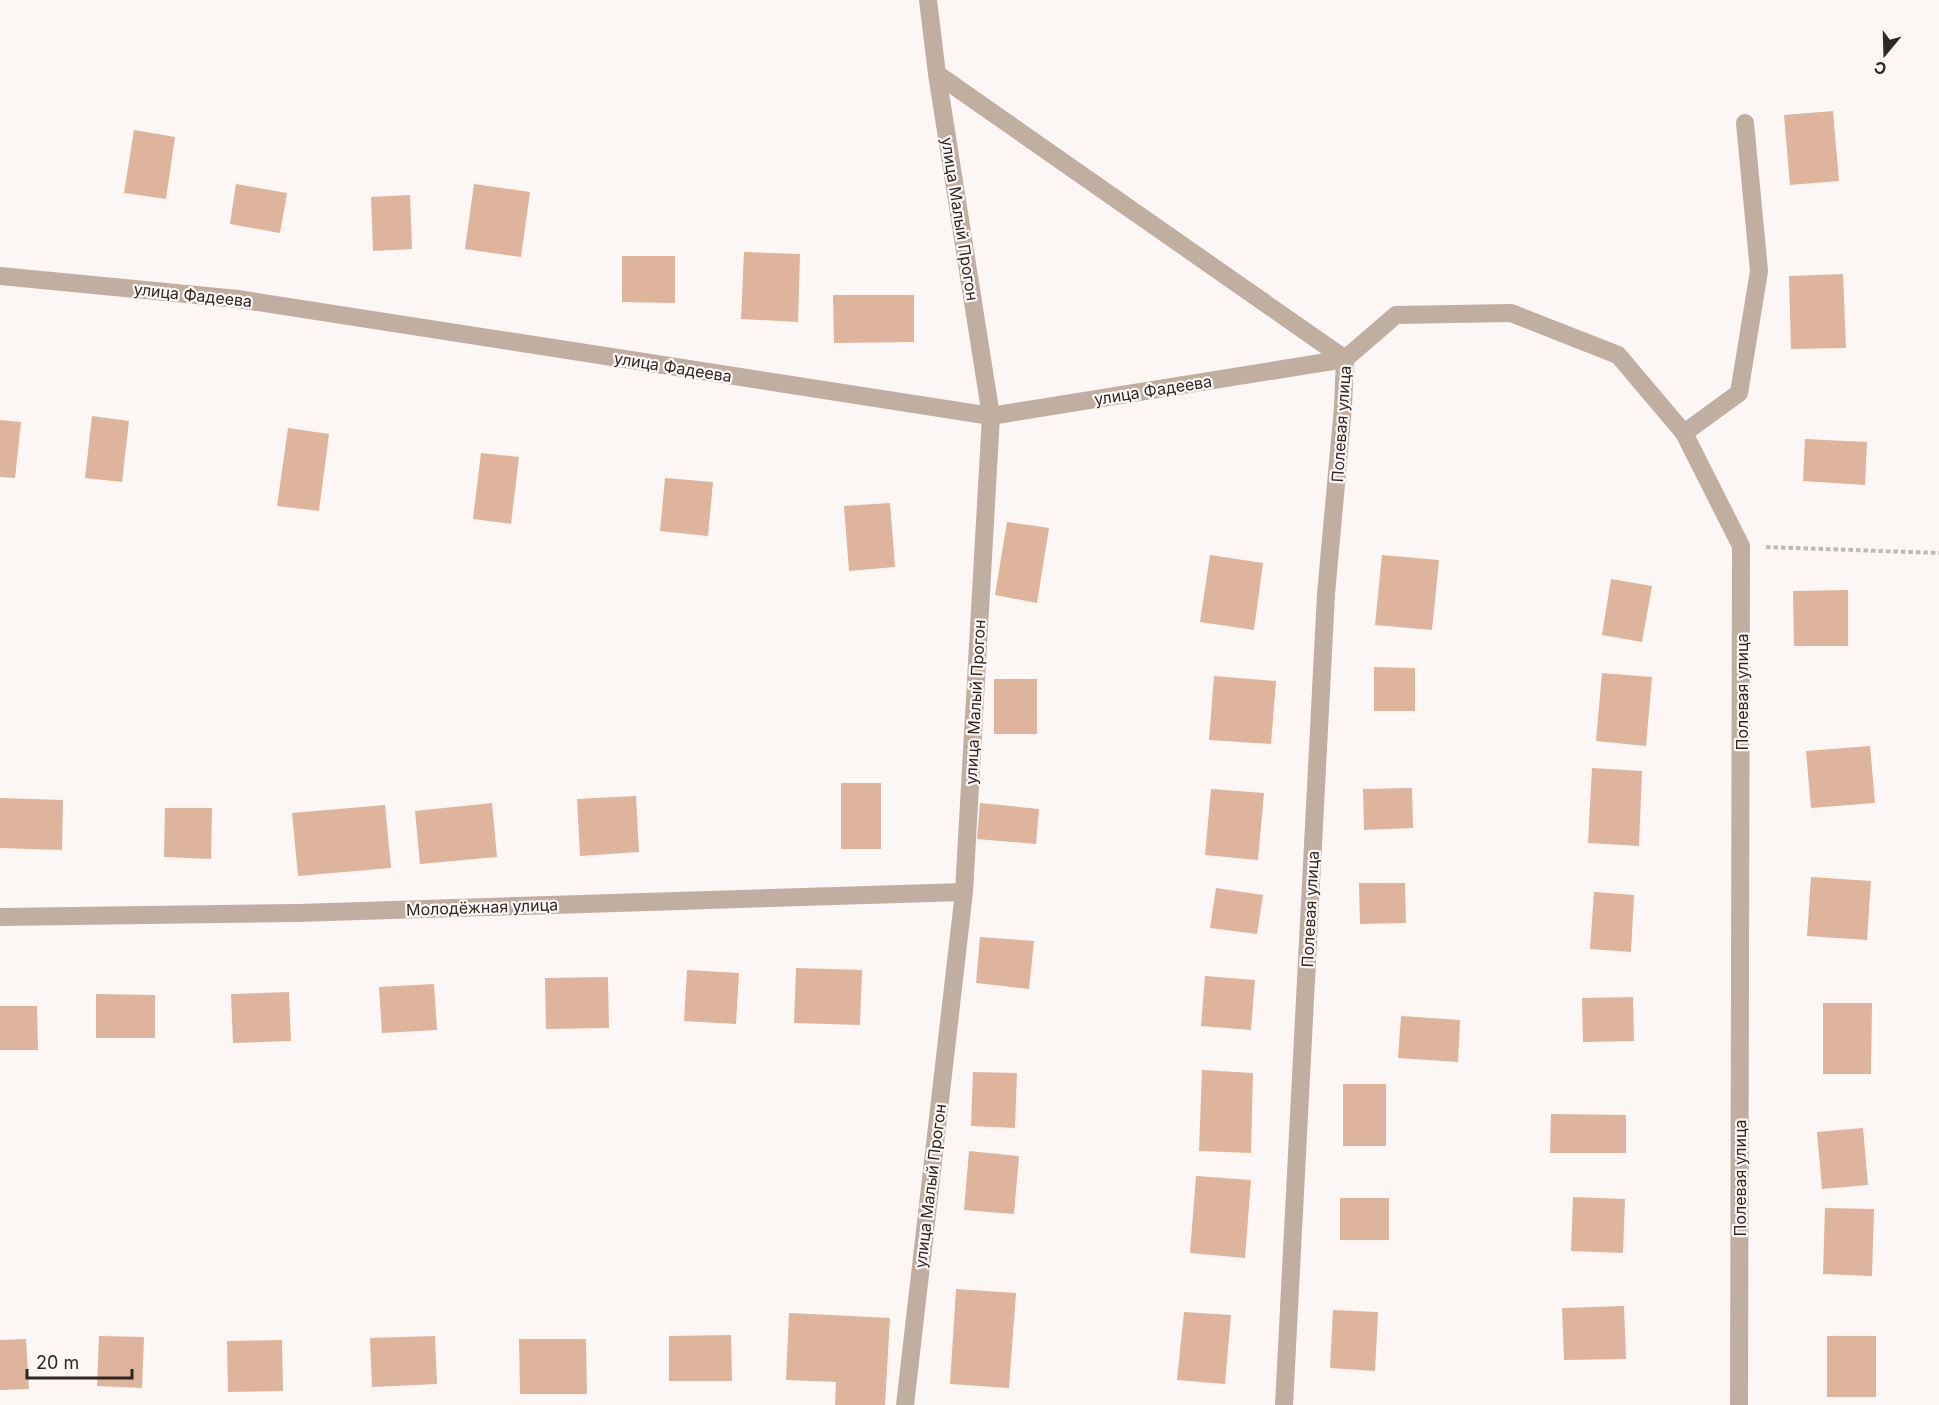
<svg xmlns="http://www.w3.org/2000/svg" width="1939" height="1405" viewBox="0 0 1939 1405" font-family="Inter,sans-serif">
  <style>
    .building { fill: #dfb49c }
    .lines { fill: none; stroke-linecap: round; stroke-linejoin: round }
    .path { stroke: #bfb8b5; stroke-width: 4; stroke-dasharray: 4.5 3; stroke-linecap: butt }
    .street { stroke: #c0aea1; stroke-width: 18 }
    .labels { text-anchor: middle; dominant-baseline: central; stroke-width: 4.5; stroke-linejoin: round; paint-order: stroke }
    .street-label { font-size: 16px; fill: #312723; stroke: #fcf7f4 }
  </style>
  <rect width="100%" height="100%" fill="#fcf7f4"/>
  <g class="building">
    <polygon points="1833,111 1839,181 1790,185 1784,115"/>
    <polygon points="134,130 175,137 166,199 124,193"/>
    <polygon points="236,184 287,193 280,233 230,224"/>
    <polygon points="474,184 530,192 521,257 465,249"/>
    <polygon points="410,195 412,249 373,251 371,197"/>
    <polygon points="744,252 800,254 798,322 741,319"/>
    <polygon points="622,256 675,256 675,303 622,302"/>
    <polygon points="1843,274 1846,348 1791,349 1789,276"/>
    <polygon points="833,295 914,295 914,342 834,343"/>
    <polygon points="92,416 129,421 122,482 85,478"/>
    <polygon points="0,420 21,422 15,478 0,477"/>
    <polygon points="288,428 329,434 319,511 277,506"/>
    <polygon points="1805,439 1867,442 1865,485 1803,481"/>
    <polygon points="481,453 519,457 511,524 473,519"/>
    <polygon points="665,478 713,482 708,536 660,531"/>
    <polygon points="890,503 895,567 849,571 844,506"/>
    <polygon points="1007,522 1049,528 1037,603 995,595"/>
    <polygon points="1210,555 1263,563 1254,630 1200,622"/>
    <polygon points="1382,555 1439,560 1432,630 1375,625"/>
    <polygon points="1611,579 1652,586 1642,642 1602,635"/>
    <polygon points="1848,590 1848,646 1794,646 1793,591"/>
    <polygon points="1374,667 1415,668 1415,711 1374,711"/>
    <polygon points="1602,673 1652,677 1646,746 1596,741"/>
    <polygon points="1214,676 1276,681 1271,744 1209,740"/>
    <rect x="994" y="679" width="43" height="55"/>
    <polygon points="1870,746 1875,803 1811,808 1806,751"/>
    <polygon points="1592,768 1642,771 1639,846 1588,843"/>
    <rect x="841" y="783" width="40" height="66"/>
    <polygon points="1412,788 1413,828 1364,830 1363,789"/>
    <polygon points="1211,789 1264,793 1258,860 1205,855"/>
    <polygon points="636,796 639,852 580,856 577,799"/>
    <polygon points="0,798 63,800 62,850 0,848"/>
    <polygon points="492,803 497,857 420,864 415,811"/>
    <polygon points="980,803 1039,809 1036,844 977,839"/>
    <polygon points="385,805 391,868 298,876 292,813"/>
    <polygon points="165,808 212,808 211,859 164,857"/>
    <polygon points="1811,877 1871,881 1867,940 1807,936"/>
    <polygon points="1359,883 1405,883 1406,923 1360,924"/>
    <polygon points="1216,888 1263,895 1257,934 1210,928"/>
    <polygon points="1594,892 1634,895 1631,952 1590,949"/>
    <polygon points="980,937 1034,941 1029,989 976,983"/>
    <polygon points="796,968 862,970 860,1025 794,1023"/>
    <polygon points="687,970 739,973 736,1024 684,1021"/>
    <polygon points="1205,976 1255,980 1251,1030 1201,1026"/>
    <polygon points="608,977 609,1028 546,1029 545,978"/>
    <polygon points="434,984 437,1030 382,1033 379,987"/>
    <polygon points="289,992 291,1041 233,1043 231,994"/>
    <polygon points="96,994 155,995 155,1038 96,1038"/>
    <polygon points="1633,997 1634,1041 1583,1042 1582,998"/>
    <polygon points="1823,1003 1872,1003 1871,1074 1823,1074"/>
    <polygon points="0,1006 37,1006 38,1050 0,1050"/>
    <polygon points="1401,1016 1460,1020 1458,1062 1398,1058"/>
    <polygon points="1202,1070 1253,1073 1251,1153 1199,1151"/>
    <polygon points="973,1072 1017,1073 1015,1128 971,1126"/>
    <rect x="1343" y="1084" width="43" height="62"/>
    <polygon points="1551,1114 1626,1115 1626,1153 1550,1153"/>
    <polygon points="1863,1128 1868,1185 1822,1189 1817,1132"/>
    <polygon points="969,1151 1019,1156 1014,1214 964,1210"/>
    <polygon points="1196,1176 1251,1180 1245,1258 1190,1253"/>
    <polygon points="1573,1197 1625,1199 1623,1253 1571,1251"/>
    <rect x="1340" y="1198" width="49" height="42"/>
    <polygon points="1825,1208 1874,1209 1872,1276 1823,1274"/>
    <polygon points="956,1289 1016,1293 1009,1388 950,1384"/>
    <polygon points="1624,1306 1626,1359 1564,1360 1562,1308"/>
    <polygon points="1333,1310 1378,1312 1375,1371 1330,1368"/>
    <polygon points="1184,1312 1231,1315 1225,1384 1177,1380"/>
    <polygon points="789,1313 890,1318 885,1405 835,1405 836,1382 786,1380"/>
    <polygon points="731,1335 732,1381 669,1381 669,1336"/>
    <polygon points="99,1336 144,1337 142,1388 97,1386"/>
    <polygon points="435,1336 437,1384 372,1387 370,1338"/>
    <rect x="1827" y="1336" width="49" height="61"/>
    <polygon points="26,1339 29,1389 0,1390 0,1340"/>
    <polygon points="519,1339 586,1339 587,1394 520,1394"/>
    <polygon points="282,1340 283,1391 228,1392 227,1341"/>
  </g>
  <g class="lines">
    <polyline class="path" points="1766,547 1939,553"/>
    <g class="street">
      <polyline points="937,74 1345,359"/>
      <polyline points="0,276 238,299 991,416 1345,359"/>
      <polyline points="1684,433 1739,393 1759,271 1745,123"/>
      <polyline points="0,917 298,913 964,892"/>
      <polyline points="905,1405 964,892 991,416 937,74 928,0"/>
      <polyline points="1284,1405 1326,594 1343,407 1345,359 1396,315 1511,313 1618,355 1684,433 1741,546 1739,1405"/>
    </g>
  </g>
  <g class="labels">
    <g class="street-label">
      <text transform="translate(960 219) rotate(81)">улица Малый Прогон</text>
      <text transform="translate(193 295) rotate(6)">улица Фадеева</text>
      <text transform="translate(673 367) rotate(9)">улица Фадеева</text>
      <text transform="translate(1153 390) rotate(-9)">улица Фадеева</text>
      <text transform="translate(1341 424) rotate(-86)">Полевая улица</text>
      <text transform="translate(1742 692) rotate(-90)">Полевая улица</text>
      <text transform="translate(975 702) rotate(-87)">улица Малый Прогон</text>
      <text transform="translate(482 907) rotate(-2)">Молодёжная улица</text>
      <text transform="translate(1310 909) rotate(-87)">Полевая улица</text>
      <text transform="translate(1740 1178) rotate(-90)">Полевая улица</text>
      <text transform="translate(930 1186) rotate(-83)">улица Малый Прогон</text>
    </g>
  </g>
  <g transform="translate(1885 54) rotate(199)" stroke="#fcf7f4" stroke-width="4.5" paint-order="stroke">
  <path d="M0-4.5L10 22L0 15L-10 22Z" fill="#312723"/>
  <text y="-9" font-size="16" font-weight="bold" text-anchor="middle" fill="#312723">С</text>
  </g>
  <path d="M27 1369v9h105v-9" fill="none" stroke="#312723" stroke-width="3"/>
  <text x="36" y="1369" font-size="18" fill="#312723" stroke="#fcf7f4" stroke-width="4.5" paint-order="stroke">20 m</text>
</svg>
